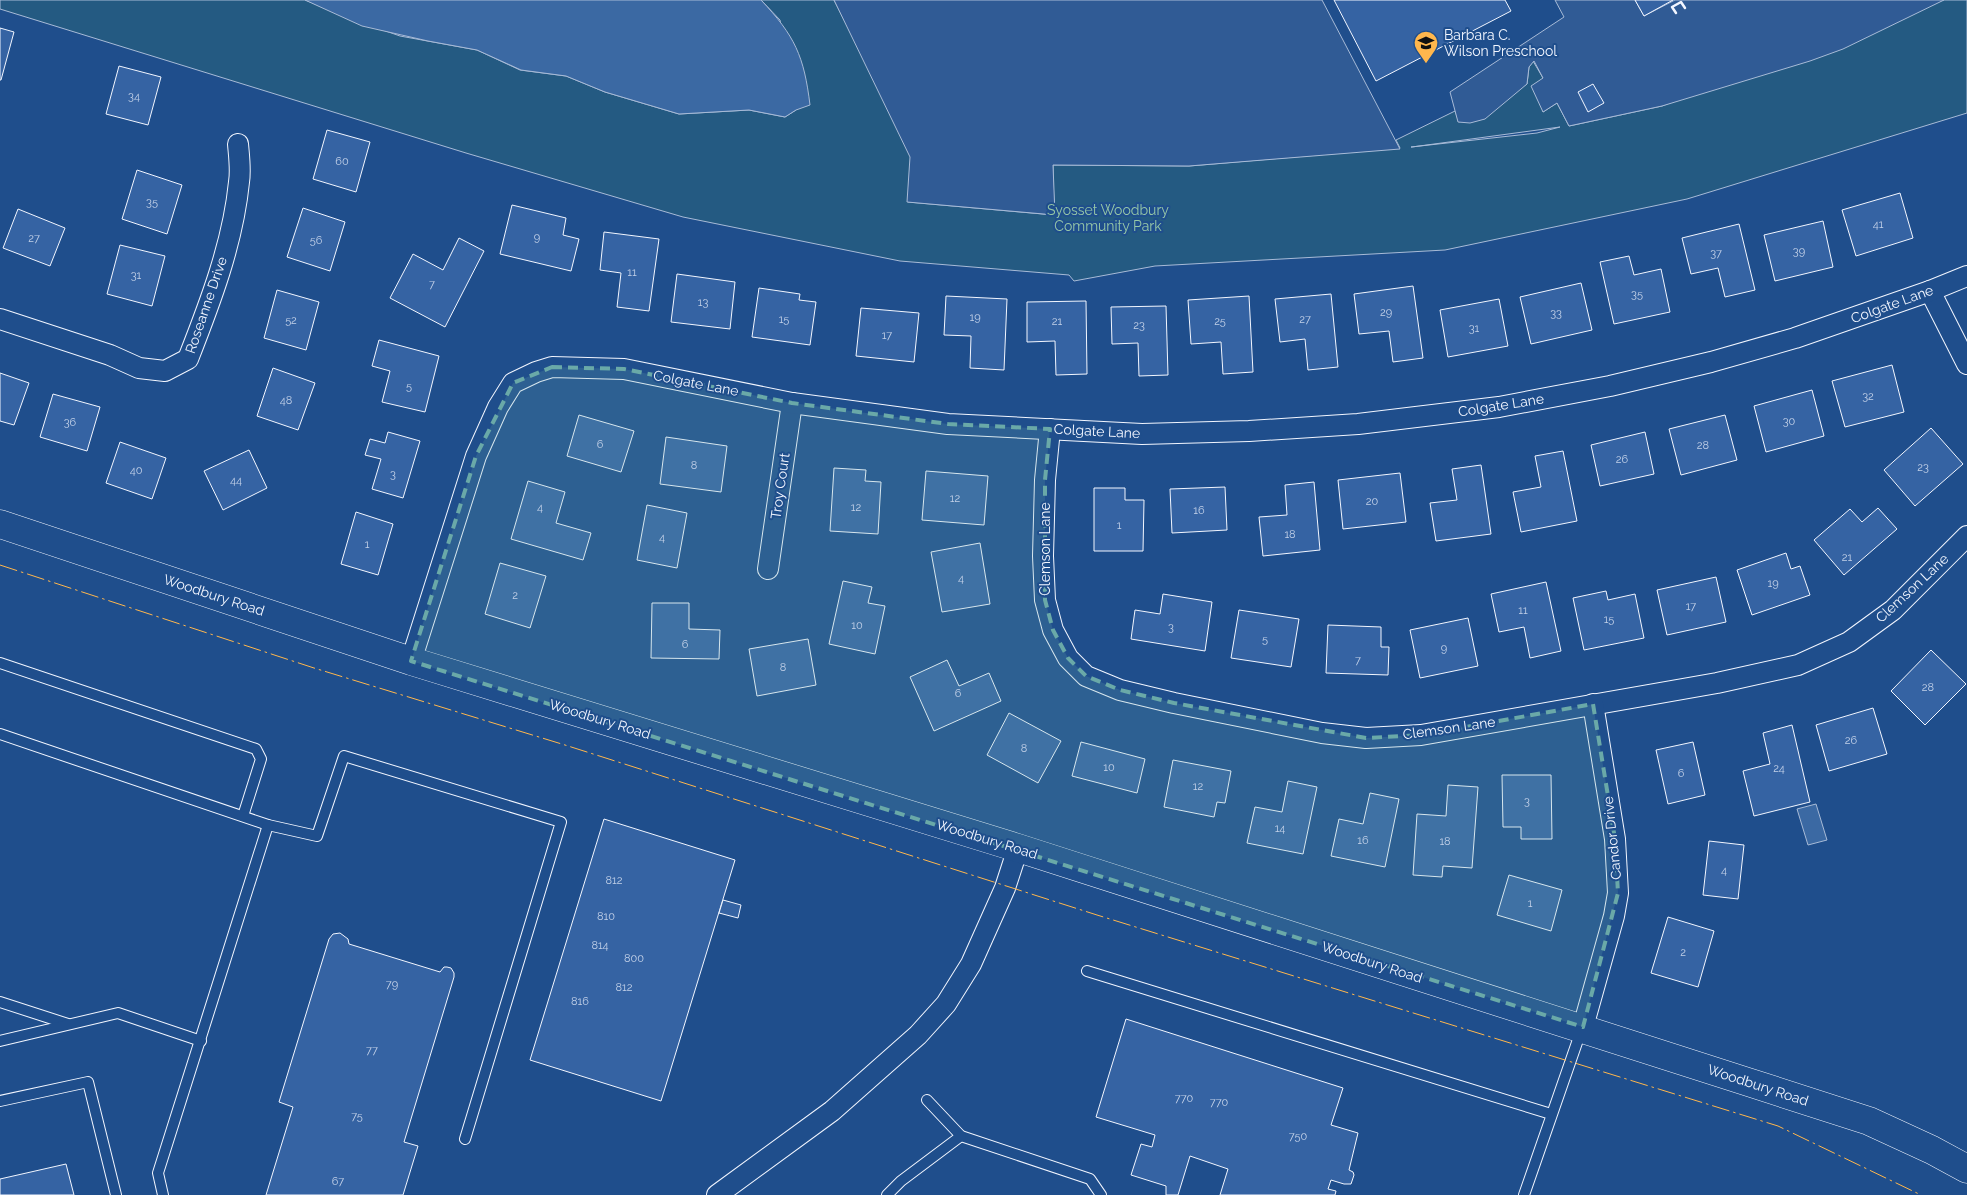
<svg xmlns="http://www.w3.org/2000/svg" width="1967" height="1195" viewBox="0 0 1967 1195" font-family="Raleway,sans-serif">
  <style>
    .green { fill: #245a82; stroke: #a8bbd7; fill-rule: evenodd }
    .parking { fill: #305b95; stroke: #a8bbd7 }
    .water { fill: #3b69a3; stroke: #a8bbd7 }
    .building { fill: #3563a3; stroke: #f2f6ff }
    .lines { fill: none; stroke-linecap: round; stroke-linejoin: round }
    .lane-casing { stroke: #f2f6ff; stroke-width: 12 }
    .street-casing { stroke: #f2f6ff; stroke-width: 22 }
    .secondary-casing { stroke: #f2f6ff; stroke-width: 29 }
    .lane { stroke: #1f4e8c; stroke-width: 10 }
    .street { stroke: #1f4e8c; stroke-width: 20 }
    .secondary { stroke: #1f4e8c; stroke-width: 28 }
    .wall { stroke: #f2f6ff; stroke-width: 2.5 }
    .power { stroke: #ffb74d; stroke-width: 1; stroke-dasharray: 18 4 2.5 4; stroke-linecap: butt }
    .marked { fill: #6aa9a8; fill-opacity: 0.2; stroke: #6aa9a8; stroke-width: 4; stroke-dasharray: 10 6; stroke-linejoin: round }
    .labels { text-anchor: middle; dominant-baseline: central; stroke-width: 4; stroke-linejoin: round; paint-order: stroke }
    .number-label { font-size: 11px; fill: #c3d1e8 }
    .poi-label { font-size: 14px; fill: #f2f6ff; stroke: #1f4e8c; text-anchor: start }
    .park-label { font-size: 14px; fill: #97c8a6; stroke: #1f4e8c }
    .street-label { font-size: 14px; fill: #f2f6ff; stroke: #1f4e8c }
  </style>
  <rect width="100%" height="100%" fill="#1f4e8c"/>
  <path class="green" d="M0,0H305L380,29L400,36L477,50L520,70L566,76L605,92L679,114L749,110L785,117L796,110L780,20L761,0H834L911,151L908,202L1054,215L1053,165L1189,166L1400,148L1396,140L1455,111L1459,122L1527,84L1529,67L1533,61L1543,78V112L1557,103L1569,126L1662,106L1943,0H1967V113L1687,199L1445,250L1155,266L1074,281L1069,275L900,261L683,217L466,153L0,9ZM1560,127L1537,133L1411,147H1412Z"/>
  <g class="parking">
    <polygon points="834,0 1322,0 1400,149 1189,166 1053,165 1055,215 907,202 910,157"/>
    <polygon points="1555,0 1635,0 1644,16 1675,0 1944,0 1843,49 1810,61 1662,106 1569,126 1557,103 1543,112 1531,86 1543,78 1534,61 1529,67 1527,84 1485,119 1470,123 1458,122 1450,92 1564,17"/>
  </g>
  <g class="water">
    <path d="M305,0H761C795,36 804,56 810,105L796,110L785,117L749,110L679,114L605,92L566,76L521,70L477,50L428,41L362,26Z"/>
    <polygon points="1816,804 1827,840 1808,845 1797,809"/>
  </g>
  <g class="building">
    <polygon points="1334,0 1505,0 1511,11 1376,81"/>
    <polygon points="1635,0 1673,0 1644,16"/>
    <polygon points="0,28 14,32 1,80 0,80"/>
    <polygon points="119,66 161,77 148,125 106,114"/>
    <polygon points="1593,84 1604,103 1588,112 1578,92"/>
    <polygon points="327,130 370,142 356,192 313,179"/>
    <polygon points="137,170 182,185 167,234 122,219"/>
    <polygon points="1900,193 1913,238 1856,256 1842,210"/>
    <polygon points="512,205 566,218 563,235 579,239 571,271 500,254"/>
    <polygon points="303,208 345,222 330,271 287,257"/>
    <polygon points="18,209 65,228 50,266 3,248"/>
    <polygon points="1823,221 1833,267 1775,281 1764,235"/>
    <polygon points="1739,224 1755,290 1725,297 1718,268 1691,274 1682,238"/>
    <polygon points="604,232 659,239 649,311 617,307 621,273 600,270"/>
    <polygon points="459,238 484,251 445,327 390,298 413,254 443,270"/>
    <polygon points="120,245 165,256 152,306 107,294"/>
    <polygon points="1629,256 1634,275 1661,269 1670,312 1614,324 1600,262"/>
    <polygon points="677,274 735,282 730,329 671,322"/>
    <polygon points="1581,283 1592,330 1531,344 1520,297"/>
    <polygon points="1413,286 1423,358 1393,362 1389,331 1359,334 1354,294"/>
    <polygon points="759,288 800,294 799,300 816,302 810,345 752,337"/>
    <polygon points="277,290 319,302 306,350 264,338"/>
    <polygon points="1331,294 1338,367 1308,370 1305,339 1280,342 1275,299"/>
    <polygon points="946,296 1007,299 1004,370 970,368 971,336 944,335"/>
    <polygon points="1249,296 1253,372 1223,374 1221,342 1191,344 1188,300"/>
    <polygon points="1499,299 1508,346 1448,357 1440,310"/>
    <polygon points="1086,301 1087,374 1056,375 1055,341 1027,342 1027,302"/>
    <polygon points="1166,306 1168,375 1139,376 1138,343 1112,344 1111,307"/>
    <polygon points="861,308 919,313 914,362 856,356"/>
    <polygon points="379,340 439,356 425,412 382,402 390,371 372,366"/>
    <polygon points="1892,365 1904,412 1845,427 1832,381"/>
    <polygon points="273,368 315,383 298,430 257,416"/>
    <polygon points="0,373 29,383 14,425 0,421"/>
    <polygon points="1812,390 1824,436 1766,452 1754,406"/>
    <polygon points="53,394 100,407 87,451 40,437"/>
    <polygon points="579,415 634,431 621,472 567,456"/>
    <polygon points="1725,415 1737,460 1681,475 1669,429"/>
    <polygon points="1931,428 1963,464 1915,506 1884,470"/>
    <polygon points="388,432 420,441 403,498 372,489 381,459 365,455 370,439 385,443"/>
    <polygon points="1645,432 1654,474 1600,486 1591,445"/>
    <polygon points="666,437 727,446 721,492 660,484"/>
    <polygon points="120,442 166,458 152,499 106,483"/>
    <polygon points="249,450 267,488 223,510 204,471"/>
    <polygon points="1563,451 1577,521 1521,532 1513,492 1541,487 1535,456"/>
    <polygon points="1481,465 1491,534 1436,541 1430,503 1457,500 1452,469"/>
    <polygon points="834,468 866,470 865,481 881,482 878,534 830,531"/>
    <polygon points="926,471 988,476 984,525 922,520"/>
    <polygon points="1400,473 1406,522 1343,529 1338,480"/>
    <polygon points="528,481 565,492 556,523 591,533 583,560 511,539"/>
    <polygon points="1314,482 1320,550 1263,556 1259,517 1287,515 1285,485"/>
    <polygon points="1225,487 1227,530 1172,533 1170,489"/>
    <polygon points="1094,488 1125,488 1125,500 1144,500 1143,551 1094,551"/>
    <polygon points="647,505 687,513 677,568 637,560"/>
    <polygon points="1878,508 1897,529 1844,575 1814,540 1850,509 1862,522"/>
    <polygon points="356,512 393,524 378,575 341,564"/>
    <polygon points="980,543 990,604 942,612 931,552"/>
    <polygon points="1786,553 1791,569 1800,566 1810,595 1752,615 1737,570"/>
    <polygon points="500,563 546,576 530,628 485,614"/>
    <polygon points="1716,577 1726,622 1667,635 1657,590"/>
    <polygon points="843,581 872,587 868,603 885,606 875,654 829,644"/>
    <polygon points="1546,582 1561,651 1530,658 1524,627 1499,632 1491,594"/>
    <polygon points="1606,591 1608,600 1635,594 1644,638 1584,650 1573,598"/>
    <polygon points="1163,594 1212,602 1205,651 1131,639 1135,610 1160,614"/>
    <polygon points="652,603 689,603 689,629 720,630 719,659 651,658"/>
    <polygon points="1239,610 1299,619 1291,667 1231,658"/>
    <polygon points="1468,618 1478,666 1420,678 1410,630"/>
    <polygon points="1328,625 1381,627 1381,647 1389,647 1388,675 1326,673"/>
    <polygon points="808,639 816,685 757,696 749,649"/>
    <polygon points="1931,650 1966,684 1925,725 1891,691"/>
    <polygon points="947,660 959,686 989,673 1001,701 934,731 910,677"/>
    <polygon points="1873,708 1887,754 1829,771 1816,725"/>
    <polygon points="1009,713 1061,741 1038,783 987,755"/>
    <polygon points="1792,725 1810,802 1754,816 1743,771 1770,764 1763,733"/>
    <polygon points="1081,742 1145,759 1137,793 1072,776"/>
    <polygon points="1693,742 1705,795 1668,804 1656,750"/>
    <polygon points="1173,760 1231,771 1225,803 1217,802 1214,817 1164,807"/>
    <polygon points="1502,775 1551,775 1552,839 1521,839 1521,827 1503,827"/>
    <polygon points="1288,781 1317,787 1303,854 1247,843 1255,807 1282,812"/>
    <polygon points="1448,785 1478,787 1472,868 1443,866 1442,877 1413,875 1417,814 1446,816"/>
    <polygon points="1370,793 1399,799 1385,867 1331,856 1339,819 1363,824"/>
    <polygon points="604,819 735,860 661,1101 530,1060"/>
    <polygon points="1709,841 1744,845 1738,899 1703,895"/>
    <polygon points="1509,875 1562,890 1551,931 1497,915"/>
    <polygon points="723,900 741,905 738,918 719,913"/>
    <polygon points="1668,917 1714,931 1698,987 1651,973"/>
    <polygon points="340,933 348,939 349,944 440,972 444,967 447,967 451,968 454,973 454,977 404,1142 418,1146 403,1195 266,1195 293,1107 279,1102 329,939 333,934"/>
    <polygon points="1126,1019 1343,1088 1331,1125 1358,1133 1349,1170 1353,1172 1354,1175 1351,1184 1344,1184 1331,1180 1328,1189 1336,1191 1335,1195 1220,1195 1228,1169 1190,1156 1178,1195 1166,1195 1166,1186 1131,1175 1141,1144 1152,1147 1155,1135 1096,1117"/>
    <polygon points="66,1164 74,1195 0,1195 0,1179"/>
  </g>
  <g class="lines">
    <defs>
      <g id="lane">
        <polyline points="0,663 256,749 261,759 243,816"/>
        <polyline points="0,734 268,825 317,836 344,756 561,822 465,1139"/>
        <polyline points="1087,971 1551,1114"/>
        <polyline points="0,1002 68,1024"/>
        <polyline points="0,1041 118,1013 201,1041"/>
        <polyline points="927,1100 961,1136 1090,1179 1101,1195"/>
        <polyline points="0,1101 88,1082 116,1195"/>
        <polyline points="163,1195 158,1173 268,825"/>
        <polyline points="887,1195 901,1181 961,1136"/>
        <polyline points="1524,1195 1581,1031"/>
      </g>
      <g id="street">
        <polyline points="1930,291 1967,364"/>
        <path d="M0,319L110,355L139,368L165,371L188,359C210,303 233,243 239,182C241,170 239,156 238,144"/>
        <polyline points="1050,429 1045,480 1043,556 1045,600 1053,630 1068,658 1086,676 1120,690 1174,703 1322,733 1366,738 1421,735 1717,683 1798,665 1849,642 1893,610 1967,536"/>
        <polyline points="768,569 792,403"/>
        <polyline points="411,661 476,456 498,407 513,383 536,372 552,367 624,369 792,403 948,424 1142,434 1249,431 1358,424 1499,407 1610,386 1711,362 1795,338 1930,291 1967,276"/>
        <polyline points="1583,1027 1614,916 1618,893 1615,839 1593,704"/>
        <polyline points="717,1195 832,1111 918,1035 946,1004 971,964 1005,888 1018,848"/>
      </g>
      <polyline id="secondary" points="0,524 411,661 1018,848 1748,1082 1869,1121 1932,1150 1967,1169"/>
    </defs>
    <use href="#lane" class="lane-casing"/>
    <use href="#street" class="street-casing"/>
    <use href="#secondary" class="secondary-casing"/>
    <use href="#lane" class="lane"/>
    <use href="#street" class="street"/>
    <use href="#secondary" class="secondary"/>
    <polyline class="wall" points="1676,13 1672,7 1681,2 1685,8"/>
    <polyline class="power" points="0,565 314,668 565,745 1097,915 1778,1126 1921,1195"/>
  </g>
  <path class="marked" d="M552,367L624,369L792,403L948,424L1050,429L1045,480V600L1053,630L1068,658L1086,676L1120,690L1174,703L1366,738L1421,735L1593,704L1615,839L1618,893L1583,1027L411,661L476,456L513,383Z"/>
  <defs>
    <symbol id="school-pin" viewBox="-11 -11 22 30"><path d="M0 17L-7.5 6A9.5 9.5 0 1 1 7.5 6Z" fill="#ffb74d" stroke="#1f4e8c"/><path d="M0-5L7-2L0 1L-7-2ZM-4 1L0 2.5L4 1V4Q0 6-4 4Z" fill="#111"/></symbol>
  </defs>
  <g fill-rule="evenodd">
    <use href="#school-pin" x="1412" y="29" width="28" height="38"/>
  </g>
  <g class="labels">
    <g class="number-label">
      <text x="134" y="96">34</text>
      <text x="342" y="161">60</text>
      <text x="152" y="202">35</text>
      <text x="1878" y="224">41</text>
      <text x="537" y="237">9</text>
      <text x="34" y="238">27</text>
      <text x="316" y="240">56</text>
      <text x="1799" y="251">39</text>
      <text x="1716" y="253">37</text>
      <text x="632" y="272">11</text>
      <text x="136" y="275">31</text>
      <text x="432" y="284">7</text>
      <text x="1637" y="294">35</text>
      <text x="703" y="302">13</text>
      <text x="1386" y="312">29</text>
      <text x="1556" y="313">33</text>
      <text x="975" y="317">19</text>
      <text x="784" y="319">15</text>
      <text x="1305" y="319">27</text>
      <text x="291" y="320">52</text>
      <text x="1057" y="321">21</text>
      <text x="1220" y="321">25</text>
      <text x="1139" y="325">23</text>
      <text x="1474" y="328">31</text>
      <text x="887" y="335">17</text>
      <text x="409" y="386">5</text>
      <text x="1868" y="396">32</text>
      <text x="286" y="400">48</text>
      <text x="1789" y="421">30</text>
      <text x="70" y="422">36</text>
      <text x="600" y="444">6</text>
      <text x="1703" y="445">28</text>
      <text x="1622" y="459">26</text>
      <text x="694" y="465">8</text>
      <text x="1923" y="467">23</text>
      <text x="136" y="470">40</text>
      <text x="393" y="474">3</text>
      <text x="236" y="480">44</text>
      <text x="955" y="498">12</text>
      <text x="1372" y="501">20</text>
      <text x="540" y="507">4</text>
      <text x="856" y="507">12</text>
      <text x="1199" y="510">16</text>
      <text x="1119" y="525">1</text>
      <text x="1290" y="534">18</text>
      <text x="662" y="537">4</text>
      <text x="367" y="544">1</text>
      <text x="1847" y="557">21</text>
      <text x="961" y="578">4</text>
      <text x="1773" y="583">19</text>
      <text x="515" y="595">2</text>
      <text x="1691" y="606">17</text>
      <text x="1523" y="610">11</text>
      <text x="1609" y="619">15</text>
      <text x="857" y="625">10</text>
      <text x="1171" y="627">3</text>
      <text x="1265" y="639">5</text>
      <text x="685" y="644">6</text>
      <text x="1444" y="648">9</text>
      <text x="1358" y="660">7</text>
      <text x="783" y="667">8</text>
      <text x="1928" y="687">28</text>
      <text x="958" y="693">6</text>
      <text x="1851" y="740">26</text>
      <text x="1024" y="748">8</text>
      <text x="1109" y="767">10</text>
      <text x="1779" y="768">24</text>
      <text x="1681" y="773">6</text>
      <text x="1198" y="786">12</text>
      <text x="1527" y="801">3</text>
      <text x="1280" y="828">14</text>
      <text x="1363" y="840">16</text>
      <text x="1445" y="841">18</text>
      <text x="1724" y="870">4</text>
      <text x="614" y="880">812</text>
      <text x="1530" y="903">1</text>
      <text x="606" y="916">810</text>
      <text x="600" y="945">814</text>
      <text x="1683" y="952">2</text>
      <text x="634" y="958">800</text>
      <text x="392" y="984">79</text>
      <text x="624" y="987">812</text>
      <text x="580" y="1001">816</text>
      <text x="372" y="1050">77</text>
      <text x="1184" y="1098">770</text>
      <text x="1219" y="1102">770</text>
      <text x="357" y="1116">75</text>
      <text x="1298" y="1136">750</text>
      <text x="338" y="1181">67</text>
    </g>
    <g class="poi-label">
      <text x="1444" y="35">Barbara C.<tspan x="1444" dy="16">Wilson Preschool</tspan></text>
    </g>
    <g class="park-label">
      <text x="1108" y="210">Syosset Woodbury<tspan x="1108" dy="16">Community Park</tspan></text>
    </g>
    <g class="street-label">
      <text transform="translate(1892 304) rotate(-20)">Colgate Lane</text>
      <text transform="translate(206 305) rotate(-71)">Roseanne Drive</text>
      <text transform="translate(696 383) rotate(11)">Colgate Lane</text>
      <text transform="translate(1501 405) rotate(-9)">Colgate Lane</text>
      <text transform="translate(1097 431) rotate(3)">Colgate Lane</text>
      <text transform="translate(780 486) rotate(-82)">Troy Court</text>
      <text transform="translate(1045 549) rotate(-90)">Clemson Lane</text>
      <text transform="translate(1912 588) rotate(-43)">Clemson Lane</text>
      <text transform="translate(214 595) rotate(18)">Woodbury Road</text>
      <text transform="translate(600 719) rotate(17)">Woodbury Road</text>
      <text transform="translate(1449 728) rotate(-8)">Clemson Lane</text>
      <text transform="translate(1612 838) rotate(-96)">Candor Drive</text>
      <text transform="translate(987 839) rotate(17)">Woodbury Road</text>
      <text transform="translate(1372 962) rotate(18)">Woodbury Road</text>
      <text transform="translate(1758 1085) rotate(18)">Woodbury Road</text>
    </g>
  </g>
</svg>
